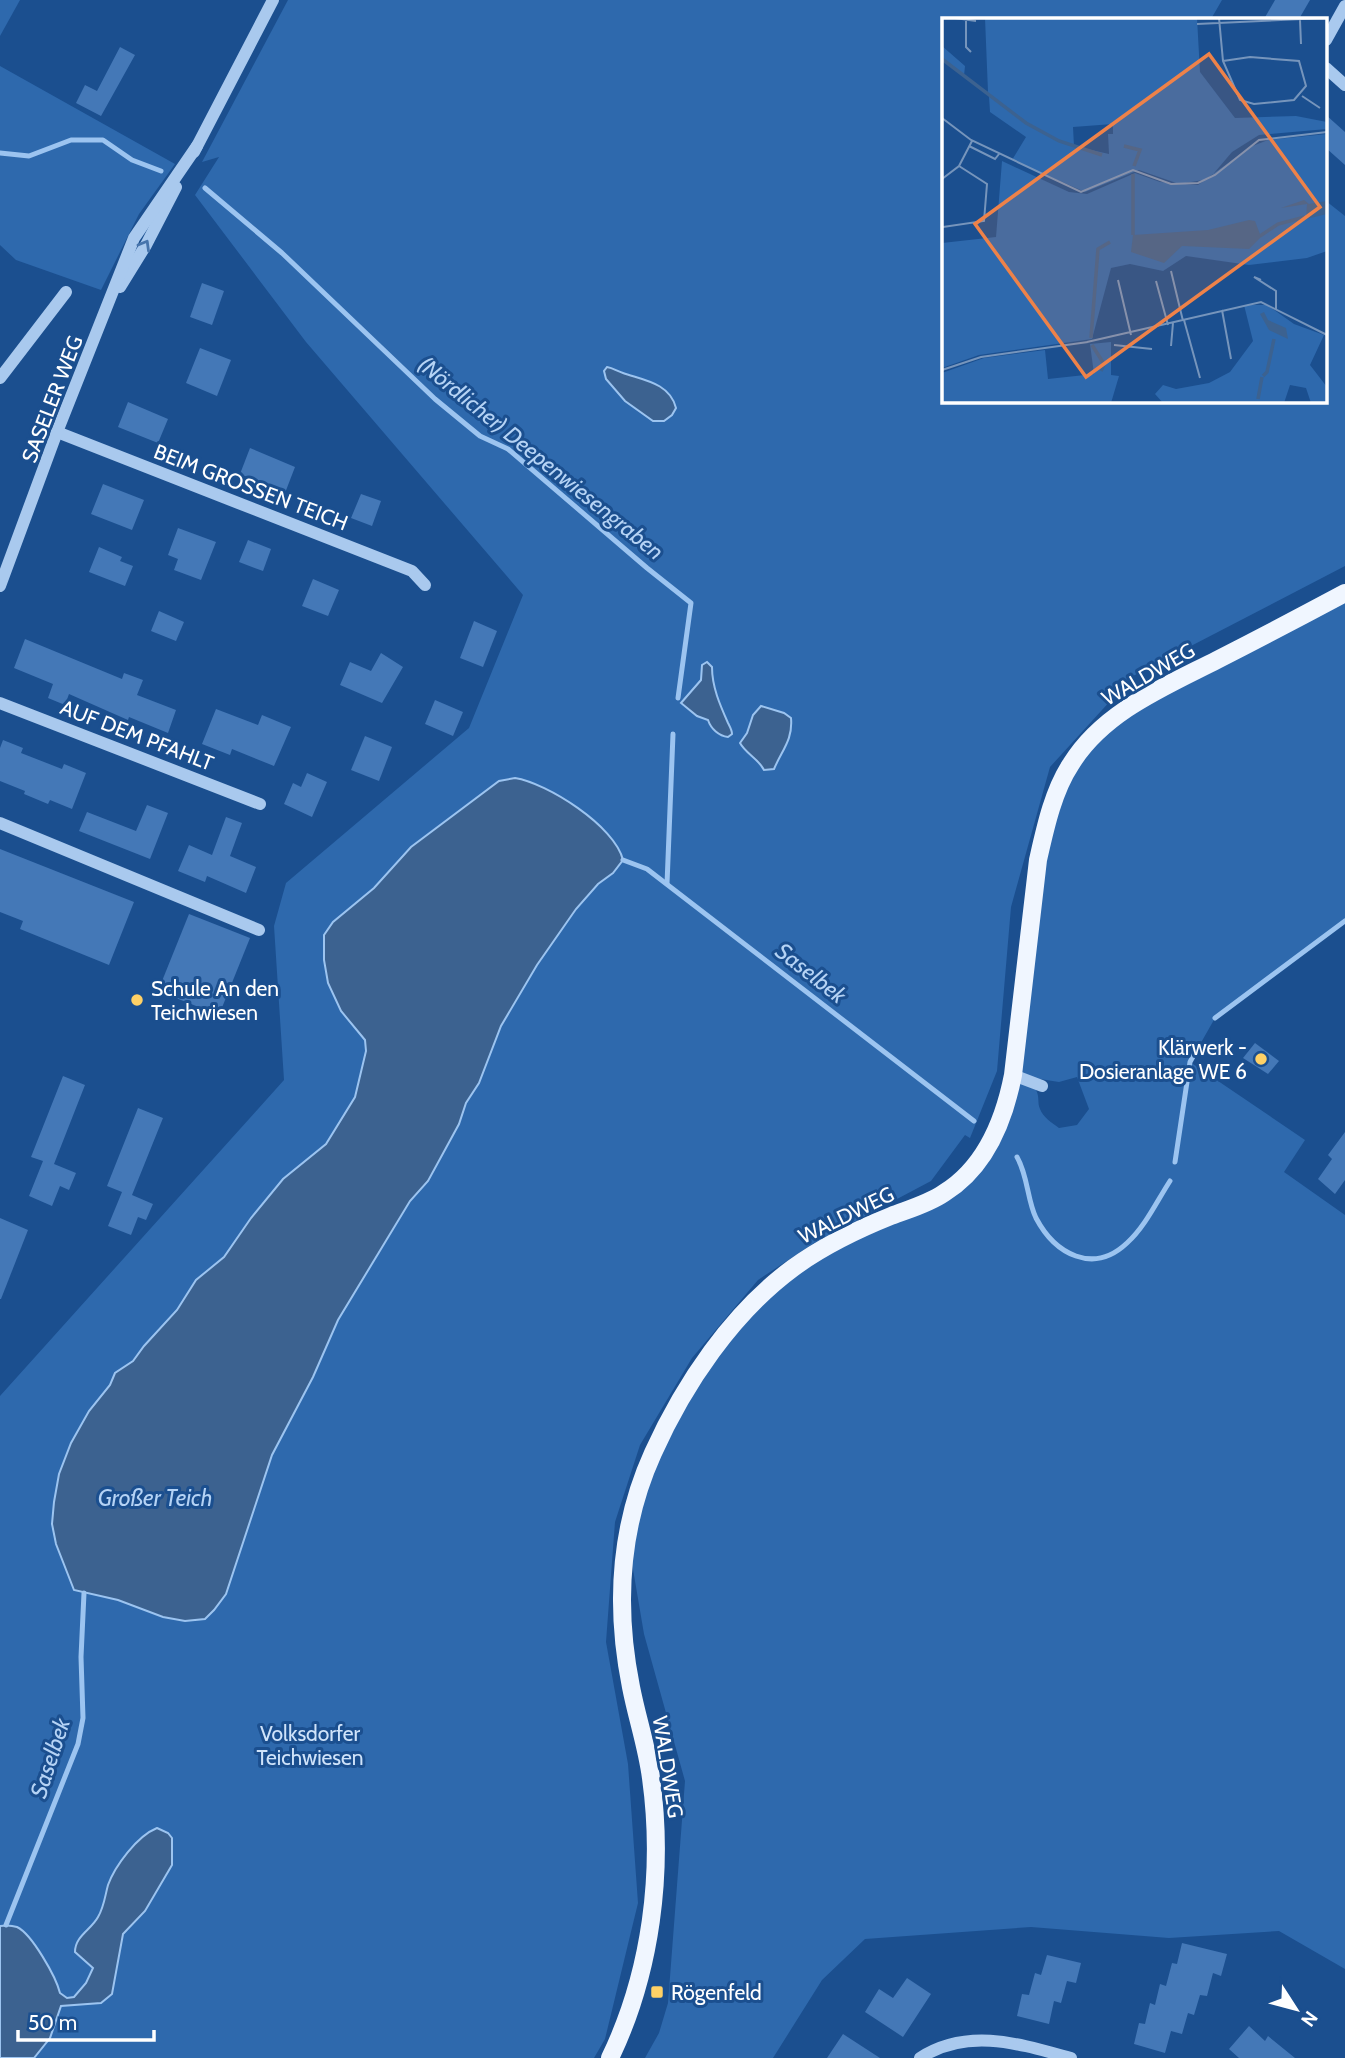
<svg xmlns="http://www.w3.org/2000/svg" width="1345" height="2058" viewBox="0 0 1345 2058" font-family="Cabin,sans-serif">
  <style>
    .green { fill: #2e69ad }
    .water { fill: #3c6290; stroke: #9cc4f0; stroke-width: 2 }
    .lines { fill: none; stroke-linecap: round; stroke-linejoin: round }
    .stream { stroke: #9cc4f0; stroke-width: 5 }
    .building { fill: #4478b7 }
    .minor { stroke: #a9c9ee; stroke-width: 12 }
    .major { stroke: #f0f6ff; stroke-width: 18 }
    .oneway { stroke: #4674ac }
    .poi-dot { fill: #ffd166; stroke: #1b4f8f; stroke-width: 2.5 }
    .labels { text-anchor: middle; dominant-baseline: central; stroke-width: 6; stroke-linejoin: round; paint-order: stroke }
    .street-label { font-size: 21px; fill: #fff; stroke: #1b4f8f }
    .poi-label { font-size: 21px; fill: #fff; stroke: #1b4f8f; text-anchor: start }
    .park-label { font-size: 21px; fill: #cfe3fa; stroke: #1b4f8f }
    .water-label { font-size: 23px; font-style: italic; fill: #b5d3f5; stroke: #1b4f8f }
    .inset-river { fill: none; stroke: #3c6290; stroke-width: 3.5 }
    .inset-road { fill: none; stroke: #7695bc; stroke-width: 2 }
    .view { fill: #ee8249; fill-opacity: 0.15; stroke: #ee8249; stroke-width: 3.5 }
    .inset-edge { fill: none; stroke: #fff; stroke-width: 3.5 }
  </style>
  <rect width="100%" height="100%" fill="#1b4f8f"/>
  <g class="green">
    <polygon points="0,0 20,0 0,36"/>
    <polygon points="288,0 1222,0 1211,19 944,19 944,401 1326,401 1326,201 1345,216 1345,566 1133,676 1050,767 1011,907 997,1071 970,1138 965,1135 931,1181 814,1243 758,1280 692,1358 640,1445 615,1522 606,1642 628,1764 638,1903 605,2039 594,2058 0,2058 0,1396 284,1080 274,926 286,883 469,728 523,595 306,342 195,195 219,157 202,162"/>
    <polygon points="0,66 175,164 139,214 101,290 16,260 0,245"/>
    <path d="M1345,593V921L1215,1018L1190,1062L1305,1140L1284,1172L1345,1215V1969L1279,1931L1169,1938L1031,1927L865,1939L822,1980L773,2058H645L659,2033L668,2003L685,1781L644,1634L627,1534L662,1434L761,1295L970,1170L1013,1076L1038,1085L1036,1090C1040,1098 1037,1102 1040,1109C1043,1117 1052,1123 1059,1128L1077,1125L1089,1109L1077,1077L1059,1082L1014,1075L1051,813L1103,726Z"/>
  </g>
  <g class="water">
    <path d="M607,367C613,368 617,371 623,373C643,380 670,383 676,408L672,415L664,421H653L625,401L606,379L604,371Z"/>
    <path d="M707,662L712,667C712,687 720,705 728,723C730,727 732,730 732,734L728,737C719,736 711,729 708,720L697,716L681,703L701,680L702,665Z"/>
    <path d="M761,706L784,713L791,718C793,740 782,750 774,769L764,770C758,758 746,754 740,743L747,733L753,715Z"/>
    <path d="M515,778C547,783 615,826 623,860L613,873L598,884L576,909L537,965L501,1026L479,1083L466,1103L459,1124L428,1181L410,1201L338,1320L313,1377L272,1455L226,1594L214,1610L205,1619L185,1621L163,1617L118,1600L74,1590L56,1544L52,1524L54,1502L59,1474L71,1443L89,1411L110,1385L115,1373L133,1361L144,1346L177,1310L196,1280L224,1257L251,1218L283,1179L326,1144L355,1097L366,1051L365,1040L341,1011L328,983L324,960V935L333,922L374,888L411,847L499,781Z"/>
    <path d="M157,1828L168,1833L172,1838V1865L145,1911L123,1934L112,1994L101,2003L61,2006L50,2038L34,2058H0V1926C6,1925 11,1925 17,1927C32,1934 56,1977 60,1993L67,1998L74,1997L86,1983L93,1968L75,1952C75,1936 91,1930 98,1917C104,1907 105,1896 108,1885C115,1866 137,1836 157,1828Z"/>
  </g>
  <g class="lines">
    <g class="stream">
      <polyline points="0,153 29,156 71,140 103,140 132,160 161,171"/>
      <polyline points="205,188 282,253 435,399 480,436 508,449 647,568 691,603 678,698"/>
      <polyline points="623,860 647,869 974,1121"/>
      <polyline points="667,884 673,734"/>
      <polyline points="1215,1018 1345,921"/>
      <path d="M1017,1157C1028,1176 1027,1199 1036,1218C1055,1254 1093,1275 1127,1243C1145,1227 1157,1201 1170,1181"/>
      <polyline points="1175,1162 1190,1062 1195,1053"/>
      <polyline points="6,1925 78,1744 83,1718 81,1657 84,1593"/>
    </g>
  </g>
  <g class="building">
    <polygon points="1275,0 1310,0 1299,19 1264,19"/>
    <polygon points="120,47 135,55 101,116 76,103 85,85 97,91"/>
    <polygon points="1326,115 1345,132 1345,165 1326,148"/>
    <polygon points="202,283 224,291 212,325 190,317"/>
    <polygon points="200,348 231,360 217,396 186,383"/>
    <polygon points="128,402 168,419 158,443 118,427"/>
    <polygon points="250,448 295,467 285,493 240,474"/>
    <polygon points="103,484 144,500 132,530 91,514"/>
    <polygon points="361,494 381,501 372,526 351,518"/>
    <polygon points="178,528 216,542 201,580 174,570 178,559 168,555"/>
    <polygon points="248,540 271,549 263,571 239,562"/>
    <polygon points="99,547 122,557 120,561 133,566 125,586 89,572"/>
    <polygon points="313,579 339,590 328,616 302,606"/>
    <polygon points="159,611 184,622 176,641 151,631"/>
    <polygon points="474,621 497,631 483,667 460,658"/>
    <polygon points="25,639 122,679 124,673 143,680 137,695 176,710 168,733 129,717 128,720 69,694 65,705 48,698 53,684 14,668"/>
    <polygon points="381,653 403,667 382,703 340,685 350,662 371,671"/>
    <polygon points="435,700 463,712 453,736 425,724"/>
    <polygon points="216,709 258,725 262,715 291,727 274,766 232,749 230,755 202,744"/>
    <polygon points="365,736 392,747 379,781 351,770"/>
    <polygon points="3,740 23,748 21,753 62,769 64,764 86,773 72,809 50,800 48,804 24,794 25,791 0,781 0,748"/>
    <polygon points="307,773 327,782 312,817 284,804 293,783 301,787"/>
    <polygon points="147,805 168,813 150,859 79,831 87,812 136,831"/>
    <polygon points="226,817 242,823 230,856 256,867 246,893 207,876 205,882 178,871 189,845 212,855"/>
    <polygon points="0,849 134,902 109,965 20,929 23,921 0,912"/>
    <polygon points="189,914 250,938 219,1015 158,991"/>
    <polygon points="1255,1043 1279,1061 1268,1074 1243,1058"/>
    <polygon points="63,1076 85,1085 54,1164 76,1173 69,1190 60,1186 52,1206 29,1196 43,1161 31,1157"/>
    <polygon points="138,1108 163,1118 132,1195 153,1204 146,1220 138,1217 131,1235 108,1226 122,1192 107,1186"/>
    <polygon points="1345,1132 1345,1180 1335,1194 1318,1179 1332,1159 1328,1155"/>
    <polygon points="0,1218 28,1230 1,1299 0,1299"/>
    <polygon points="1182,1943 1227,1954 1221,1976 1213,1973 1207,1996 1200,1995 1194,2015 1188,2013 1182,2034 1171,2031 1165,2053 1134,2044 1139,2023 1145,2024 1150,2003 1155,2005 1160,1984 1166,1986 1172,1963 1177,1964"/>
    <polygon points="1047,1955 1081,1963 1076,1983 1067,1981 1061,2003 1054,2001 1049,2024 1017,2016 1022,1994 1029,1995 1035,1973 1041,1975"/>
    <polygon points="907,1978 931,1994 903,2037 865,2012 879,1989 893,1998"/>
    <polygon points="1249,2026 1265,2041 1268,2036 1295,2058 1239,2058 1229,2049"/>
    <polygon points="843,2034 880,2058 827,2058"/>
  </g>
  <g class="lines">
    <g class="minor">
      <polyline points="1326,40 1345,6"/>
      <polyline points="1326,68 1345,85"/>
      <polyline points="194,152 273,0"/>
      <polyline points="120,287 146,245 176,187"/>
      <polyline points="0,378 66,292"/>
      <polyline points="57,432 412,571 425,585"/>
      <polyline points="0,586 57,432 134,238 197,146"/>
      <polyline points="0,703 260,804"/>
      <polyline points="0,823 259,930"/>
      <polyline points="1013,1075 1042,1086"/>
      <path d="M920,2058C968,2027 1020,2044 1071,2058"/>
    </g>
    <path class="major" d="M610,2058C651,1973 664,1872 651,1778C647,1747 637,1718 631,1687C615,1607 619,1528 653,1453C684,1384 732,1313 793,1268C823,1246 856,1230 891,1216C909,1209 928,1204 944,1193C986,1167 1004,1121 1013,1075L1038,860C1045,829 1053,791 1071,764C1103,712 1164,687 1217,660C1260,638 1302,616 1345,593"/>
  </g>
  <defs><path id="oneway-chevron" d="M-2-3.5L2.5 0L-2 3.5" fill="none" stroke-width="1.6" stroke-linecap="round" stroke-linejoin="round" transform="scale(1.75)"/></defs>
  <use class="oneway" href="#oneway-chevron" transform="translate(145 245) rotate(-60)"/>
  <g class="poi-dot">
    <circle cx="137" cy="1000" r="7"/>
    <circle cx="1261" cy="1059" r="7"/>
    <rect x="650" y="1985" width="14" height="14" rx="3.5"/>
  </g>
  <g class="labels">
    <g class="street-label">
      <text transform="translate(52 399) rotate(-69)">SASELER WEG</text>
      <text transform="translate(251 487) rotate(21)">BEIM GROSSEN TEICH</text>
      <text transform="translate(1148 674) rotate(-30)">WALDWEG</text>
      <text transform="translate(137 735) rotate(21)">AUF DEM PFAHLT</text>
      <text transform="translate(846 1215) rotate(-26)">WALDWEG</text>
      <text transform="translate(668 1767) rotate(81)">WALDWEG</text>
    </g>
    <g class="poi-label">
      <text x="151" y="988">Schule An den<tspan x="151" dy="24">Teichwiesen</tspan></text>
      <text x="1247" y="1047" text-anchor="end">Klärwerk -<tspan x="1247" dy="24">Dosieranlage WE 6</tspan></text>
      <text x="671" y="1992">Rögenfeld</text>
    </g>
    <g class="park-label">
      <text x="310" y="1733">Volksdorfer<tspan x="310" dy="24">Teichwiesen</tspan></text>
    </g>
    <g class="water-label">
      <text transform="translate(541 458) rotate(39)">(Nördlicher) Deepenwiesengraben</text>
      <text transform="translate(811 973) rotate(38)">Saselbek</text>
      <text x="155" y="1498">Großer Teich</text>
      <text transform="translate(50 1758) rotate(-72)">Saselbek</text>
    </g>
  </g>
  <g transform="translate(942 18)">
    <rect width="385" height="385" fill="#1b4f8f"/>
    <path d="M43,0H255L258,54L293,100L354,98L385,104V111L317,117L290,134L267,161L237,166L197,152L143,174L70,142L84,119L48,94L47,78L0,41V28L23,48L22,58L46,74ZM171,106V116H166L167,136L132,128L131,109ZM385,116V233L365,240L307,247L244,238L221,253L188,246L169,250L150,321L37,337L0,350V225L54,219L60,143L127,174L145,176L193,155L218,164L256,167L308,129L326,122ZM302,287H325L352,306L382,317L368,347L385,369V385H369L364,370L348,367L342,385H221L213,376L221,367L234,371L267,365L288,354L311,323ZM169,324V357L177,358L169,385H0V355L42,340L103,332L106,361L152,356L148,326Z" fill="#2e69ad" fill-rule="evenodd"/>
    <path d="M362,182L367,186L385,183V196L364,201L365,186L339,190ZM307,202L313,203L319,219L307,231L240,228L222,245L189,234L191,217L266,212ZM322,294L326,302L344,310L346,321L327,312L318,296Z" fill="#3c6290"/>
    <path class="inset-river" d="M0,41L84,105L117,123L160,137M182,128L198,132L192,148M191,217V156M318,218L336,206L363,199M149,320L156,231L168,224M150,327L162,346L159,353M321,358L325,354L332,321M316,381L320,359"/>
    <path class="inset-road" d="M13,0L34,3M277,0L281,43L298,82L312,86L352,82L364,68L357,43L308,39L281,43M358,2L359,26M24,3V29L29,34M255,6L382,0M360,78L378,90M0,100L29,122L139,174L191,152L229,166L256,165L273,157L317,122L385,114M27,128L53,141L57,136M0,161L17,148L30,123M1,209L42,203L45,166L17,148M229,253L241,303M176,262L189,317M319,262L312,259L334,273V291M214,263L226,307M280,292L289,341M242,302L258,360M145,324L319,284L385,317M172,327L210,331M229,328L231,305M0,352L39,339L146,324"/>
    <path class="view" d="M267,36L378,189L144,359L33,206Z"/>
    <rect width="385" height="385" class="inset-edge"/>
  </g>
  <g transform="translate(1296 2009) rotate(126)" stroke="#1b4f8f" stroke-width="5" paint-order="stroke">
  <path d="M0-5L12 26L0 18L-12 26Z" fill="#ffffff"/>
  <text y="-10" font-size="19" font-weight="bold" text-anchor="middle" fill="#ffffff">N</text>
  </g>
  <path d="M18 2030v10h136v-10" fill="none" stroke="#ffffff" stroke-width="3.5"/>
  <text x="28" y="2030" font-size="21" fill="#ffffff" stroke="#1b4f8f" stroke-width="5" paint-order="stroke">50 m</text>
</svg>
